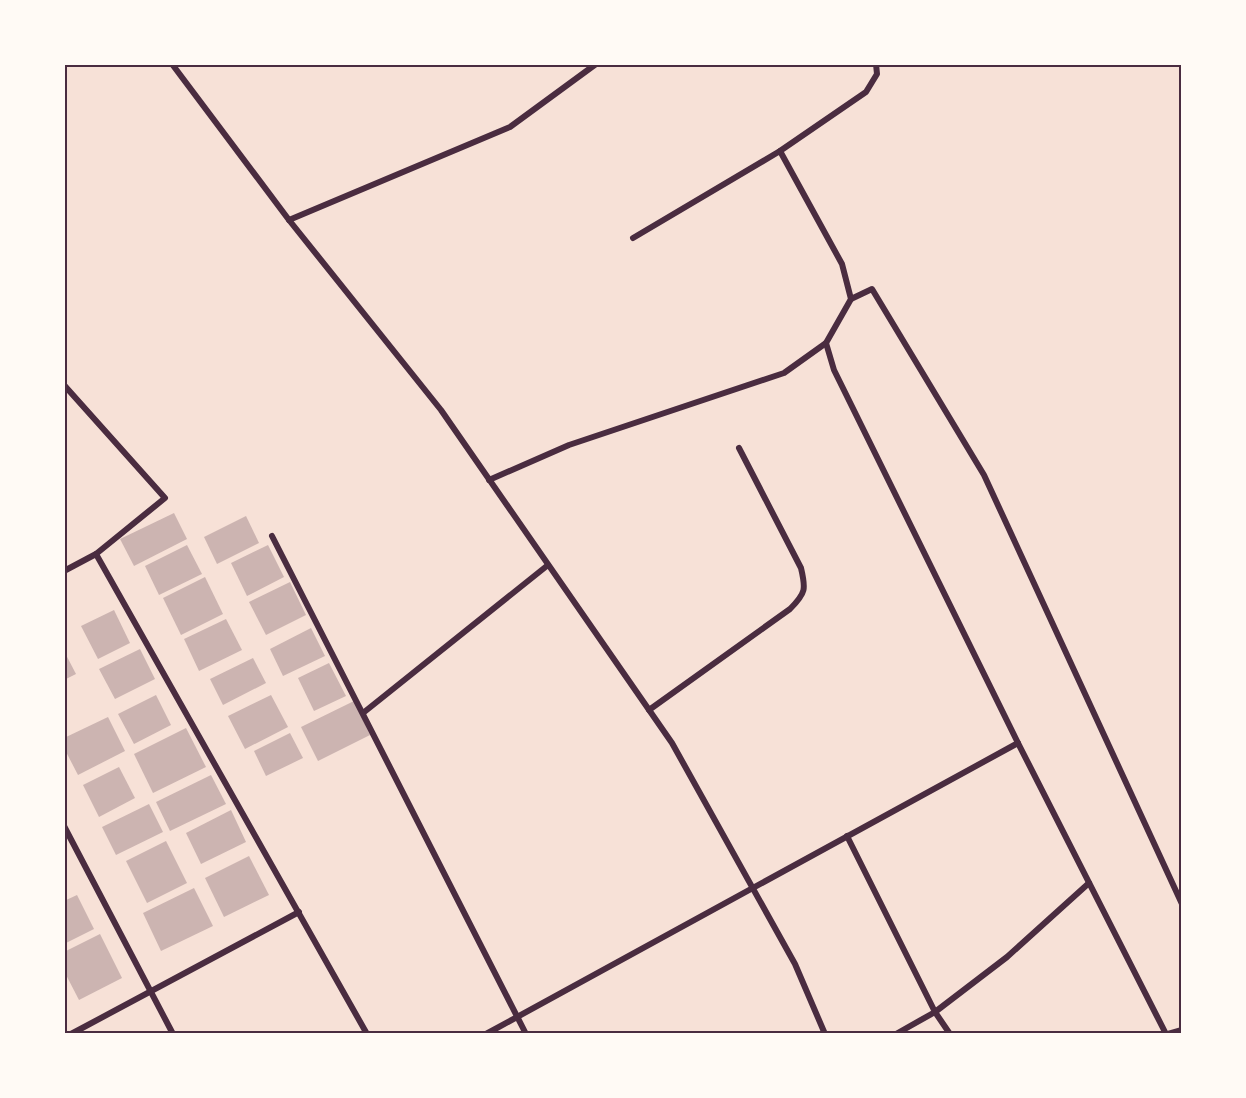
<svg xmlns="http://www.w3.org/2000/svg" width="1246" height="1098" viewBox="0 0 1246 1098" font-family="Roboto,sans-serif">
  <style>
    .building { fill: #ccb4b1 }
    .lines { fill: none; stroke-linecap: round; stroke-linejoin: round }
    .minor { stroke: #4a2c40; stroke-width: 6 }
    .neatline { fill: none; stroke: #4a2c40; stroke-width: 2 }
  </style>
  <rect width="100%" height="100%" fill="#f7e1d7"/>
  <g class="building">
    <polygon points="174,513 187,539 134,566 120,539"/>
    <polygon points="246,516 259,543 217,564 204,537"/>
    <polygon points="187,545 202,574 159,595 145,566"/>
    <polygon points="268,545 284,577 247,596 231,563"/>
    <polygon points="205,577 223,614 181,635 163,598"/>
    <polygon points="290,582 306,615 266,635 249,602"/>
    <polygon points="114,610 130,643 98,659 81,626"/>
    <polygon points="226,619 242,650 199,671 184,639"/>
    <polygon points="311,628 325,656 283,676 270,649"/>
    <polygon points="140,649 155,679 115,699 99,669"/>
    <polygon points="64,651 76,674 64,680"/>
    <polygon points="253,658 266,683 223,705 210,679"/>
    <polygon points="329,663 346,696 314,711 298,678"/>
    <polygon points="156,695 171,725 134,744 118,714"/>
    <polygon points="271,695 288,727 245,749 228,716"/>
    <polygon points="354,701 370,735 318,761 301,727"/>
    <polygon points="108,717 125,751 78,775 64,748 64,738"/>
    <polygon points="186,728 206,767 153,793 134,754"/>
    <polygon points="290,733 303,758 266,776 254,751"/>
    <polygon points="119,767 135,798 99,817 83,785"/>
    <polygon points="211,775 226,804 170,831 156,802"/>
    <polygon points="149,804 163,832 116,855 102,827"/>
    <polygon points="231,810 246,842 201,864 186,833"/>
    <polygon points="166,841 187,883 147,903 126,861"/>
    <polygon points="249,856 269,895 224,917 205,878"/>
    <polygon points="194,888 213,926 161,951 143,913"/>
    <polygon points="77,895 94,929 64,944 64,901"/>
    <polygon points="100,934 122,978 79,1000 64,971 64,952"/>
  </g>
  <g class="lines">
    <g class="minor">
      <polyline points="172,64 289,220 441,410 672,743 795,964 825,1034"/>
      <polyline points="876,64 877,74 866,92 780,151 842,264 851,299 826,343 834,370 1018,743 1166,1034"/>
      <polyline points="289,220 510,127 596,64"/>
      <polyline points="633,238 780,151"/>
      <polyline points="851,299 872,289 984,475 1182,904"/>
      <polyline points="64,385 165,498 96,554"/>
      <polyline points="489,480 569,445 784,373 826,343"/>
      <polyline points="272,536 526,1034"/>
      <polyline points="64,571 96,554 367,1034"/>
      <path d="M649,710L790,609C806,593 806,589 801,568L739,448"/>
      <polyline points="363,713 548,565"/>
      <polyline points="64,826 173,1034"/>
      <polyline points="847,836 935,1012 896,1034"/>
      <polyline points="71,1034 299,912"/>
      <polyline points="486,1034 1018,743"/>
      <polyline points="950,1034 935,1012 1007,957 1089,883"/>
      <polyline points="1168,1034 1182,1030"/>
    </g>
  </g>
  <rect width="1246" height="1098" fill="none" stroke="#fffaf5" stroke-width="132"/>
  <rect x="66" y="66" width="1114" height="966" class="neatline"/>
</svg>
